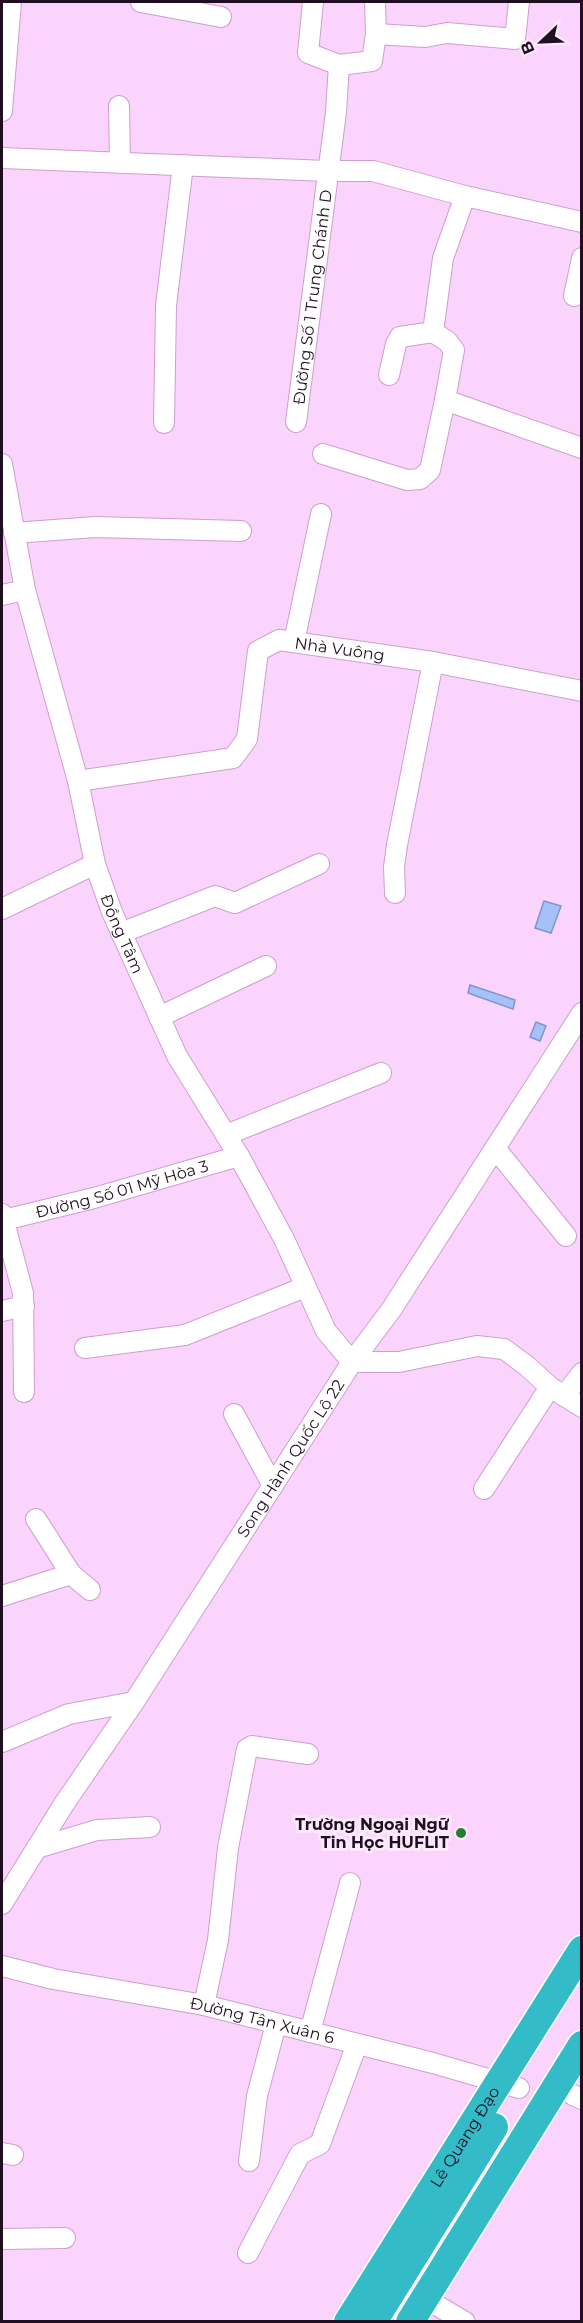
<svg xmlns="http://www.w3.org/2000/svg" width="583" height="2323" viewBox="0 0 583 2323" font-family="Montserrat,sans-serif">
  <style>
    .building { fill: #a6c1fa; stroke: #7c95cc; stroke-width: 1.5 }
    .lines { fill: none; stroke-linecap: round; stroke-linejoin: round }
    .minor-casing { stroke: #cd9ecf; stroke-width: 22 }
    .highway-casing { stroke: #fff; stroke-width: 31 }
    .minor { stroke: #fff; stroke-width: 20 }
    .highway { stroke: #33bbc8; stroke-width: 28 }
    .poi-dot { fill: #257f2f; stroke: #fde9fd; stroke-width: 2 }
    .labels { text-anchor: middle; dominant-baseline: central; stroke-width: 6; stroke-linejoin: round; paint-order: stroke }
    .street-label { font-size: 16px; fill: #200f21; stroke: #fde9fd }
    .poi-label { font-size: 16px; font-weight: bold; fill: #200f21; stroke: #fde9fd; text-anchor: end }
  </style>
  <rect width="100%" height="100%" fill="#fbd4fd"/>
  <g class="building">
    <polygon points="544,901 561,906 551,933 535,928"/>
    <polygon points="470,985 515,1000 513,1009 468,993"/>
    <polygon points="536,1022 546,1026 540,1041 530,1037"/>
  </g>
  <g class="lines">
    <defs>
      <g id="minor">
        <polyline points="141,2 221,17"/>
        <polyline points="376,34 425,37 447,33 515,39 519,2"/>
        <polyline points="339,65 372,61 376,34 375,2"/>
        <polyline points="119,106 120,163"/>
        <polyline points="2,111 11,2"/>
        <polyline points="2,158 327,171 373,171 465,196 582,222"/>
        <polyline points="465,196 443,258 433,332 447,341 454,350 445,400 582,448"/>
        <polyline points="574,296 582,258"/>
        <polyline points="389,375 396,344 400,337 433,332"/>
        <path id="s1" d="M296,422L336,112L339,65L308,53L313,2"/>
        <polyline points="164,423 166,306 183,165"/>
        <polyline points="323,454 407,480 420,479 430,470 445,400"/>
        <path id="s2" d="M2,464L25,590L78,781L95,864L112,912L177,1056L239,1156L284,1239L326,1331L352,1362H399L477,1346L504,1349L527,1366L550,1387L582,1407"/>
        <polyline points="14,533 95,527 241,531"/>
        <polyline points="2,595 25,590"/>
        <polyline points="294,642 321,514"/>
        <path id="s3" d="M78,781L233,758L247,739L258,651L279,640L433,662L582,691"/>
        <polyline points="395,893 394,867 397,845 433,662"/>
        <polyline points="2,909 95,864"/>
        <polyline points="121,933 215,896 235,903 319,864"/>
        <polyline points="159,1017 266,966"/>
        <polyline points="226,1135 381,1073"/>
        <polyline points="495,1148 566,1236"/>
        <polyline points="2,1214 23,1293 24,1392"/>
        <path id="s4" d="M4,1220L94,1198L239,1156"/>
        <polyline points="2,1311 24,1306"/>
        <polyline points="85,1348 185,1335 305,1287"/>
        <polyline points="564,1396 582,1373"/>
        <polyline points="234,1414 273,1486"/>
        <polyline points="484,1489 550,1387"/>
        <polyline points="36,1519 71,1574 90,1590"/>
        <polyline points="2,1596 71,1574"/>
        <polyline points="2,1742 69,1714 134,1702"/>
        <polyline points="37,1848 97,1830 150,1827"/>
        <path id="s5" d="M2,1904L64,1804L134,1702L352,1362L391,1310L582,1013"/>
        <path id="s6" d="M2,1966L53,1979L204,2005L433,2063L519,2088"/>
        <polyline points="204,2005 218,1940 228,1848 247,1749 252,1746 308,1754"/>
        <polyline points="310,2032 350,1883"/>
        <polyline points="573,2095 582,2099"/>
        <polyline points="2,2153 13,2155"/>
        <polyline points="249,2161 257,2096 276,2024"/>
        <polyline points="2,2239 65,2238"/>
        <polyline points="248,2253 300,2154 320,2144 357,2044"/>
        <polyline points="438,2306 465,2322"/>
      </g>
      <g id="highway">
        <path id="s7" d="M348,2322L582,1950"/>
        <polyline points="373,2322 494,2127"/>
        <polyline points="410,2322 582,2045"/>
      </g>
    </defs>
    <use href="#minor" class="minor-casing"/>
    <use href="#highway" class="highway-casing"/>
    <use href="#minor" class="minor"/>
    <use href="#highway" class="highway"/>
  </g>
  <circle class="poi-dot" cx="461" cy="1833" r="6"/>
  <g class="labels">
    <g class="street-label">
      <text stroke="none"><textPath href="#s1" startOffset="126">Đường Số 1 Trung Chánh D</textPath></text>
      <text stroke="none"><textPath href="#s3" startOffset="354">Nhà Vuông</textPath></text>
      <text stroke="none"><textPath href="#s2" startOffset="486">Đồng Tâm</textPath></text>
      <text stroke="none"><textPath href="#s4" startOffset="122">Đường Số 01 Mỹ Hòa 3</textPath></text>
      <text stroke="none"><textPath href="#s5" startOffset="531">Song Hành Quốc Lộ 22</textPath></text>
      <text stroke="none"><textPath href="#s6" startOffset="266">Đường Tân Xuân 6</textPath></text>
      <text stroke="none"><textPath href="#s7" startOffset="219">Lê Quang Đạo</textPath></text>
    </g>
    <g class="poi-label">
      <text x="449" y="1824">Trường Ngoại Ngữ<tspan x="449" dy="18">Tin Học HUFLIT</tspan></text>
    </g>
  </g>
  <rect width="583" height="2323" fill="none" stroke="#200f21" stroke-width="6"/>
  <g transform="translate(541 42) rotate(247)" stroke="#fde9fd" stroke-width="4.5" paint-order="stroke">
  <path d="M0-4.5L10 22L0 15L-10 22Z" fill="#200f21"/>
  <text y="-9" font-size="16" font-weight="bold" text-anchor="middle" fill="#200f21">B</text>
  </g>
</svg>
